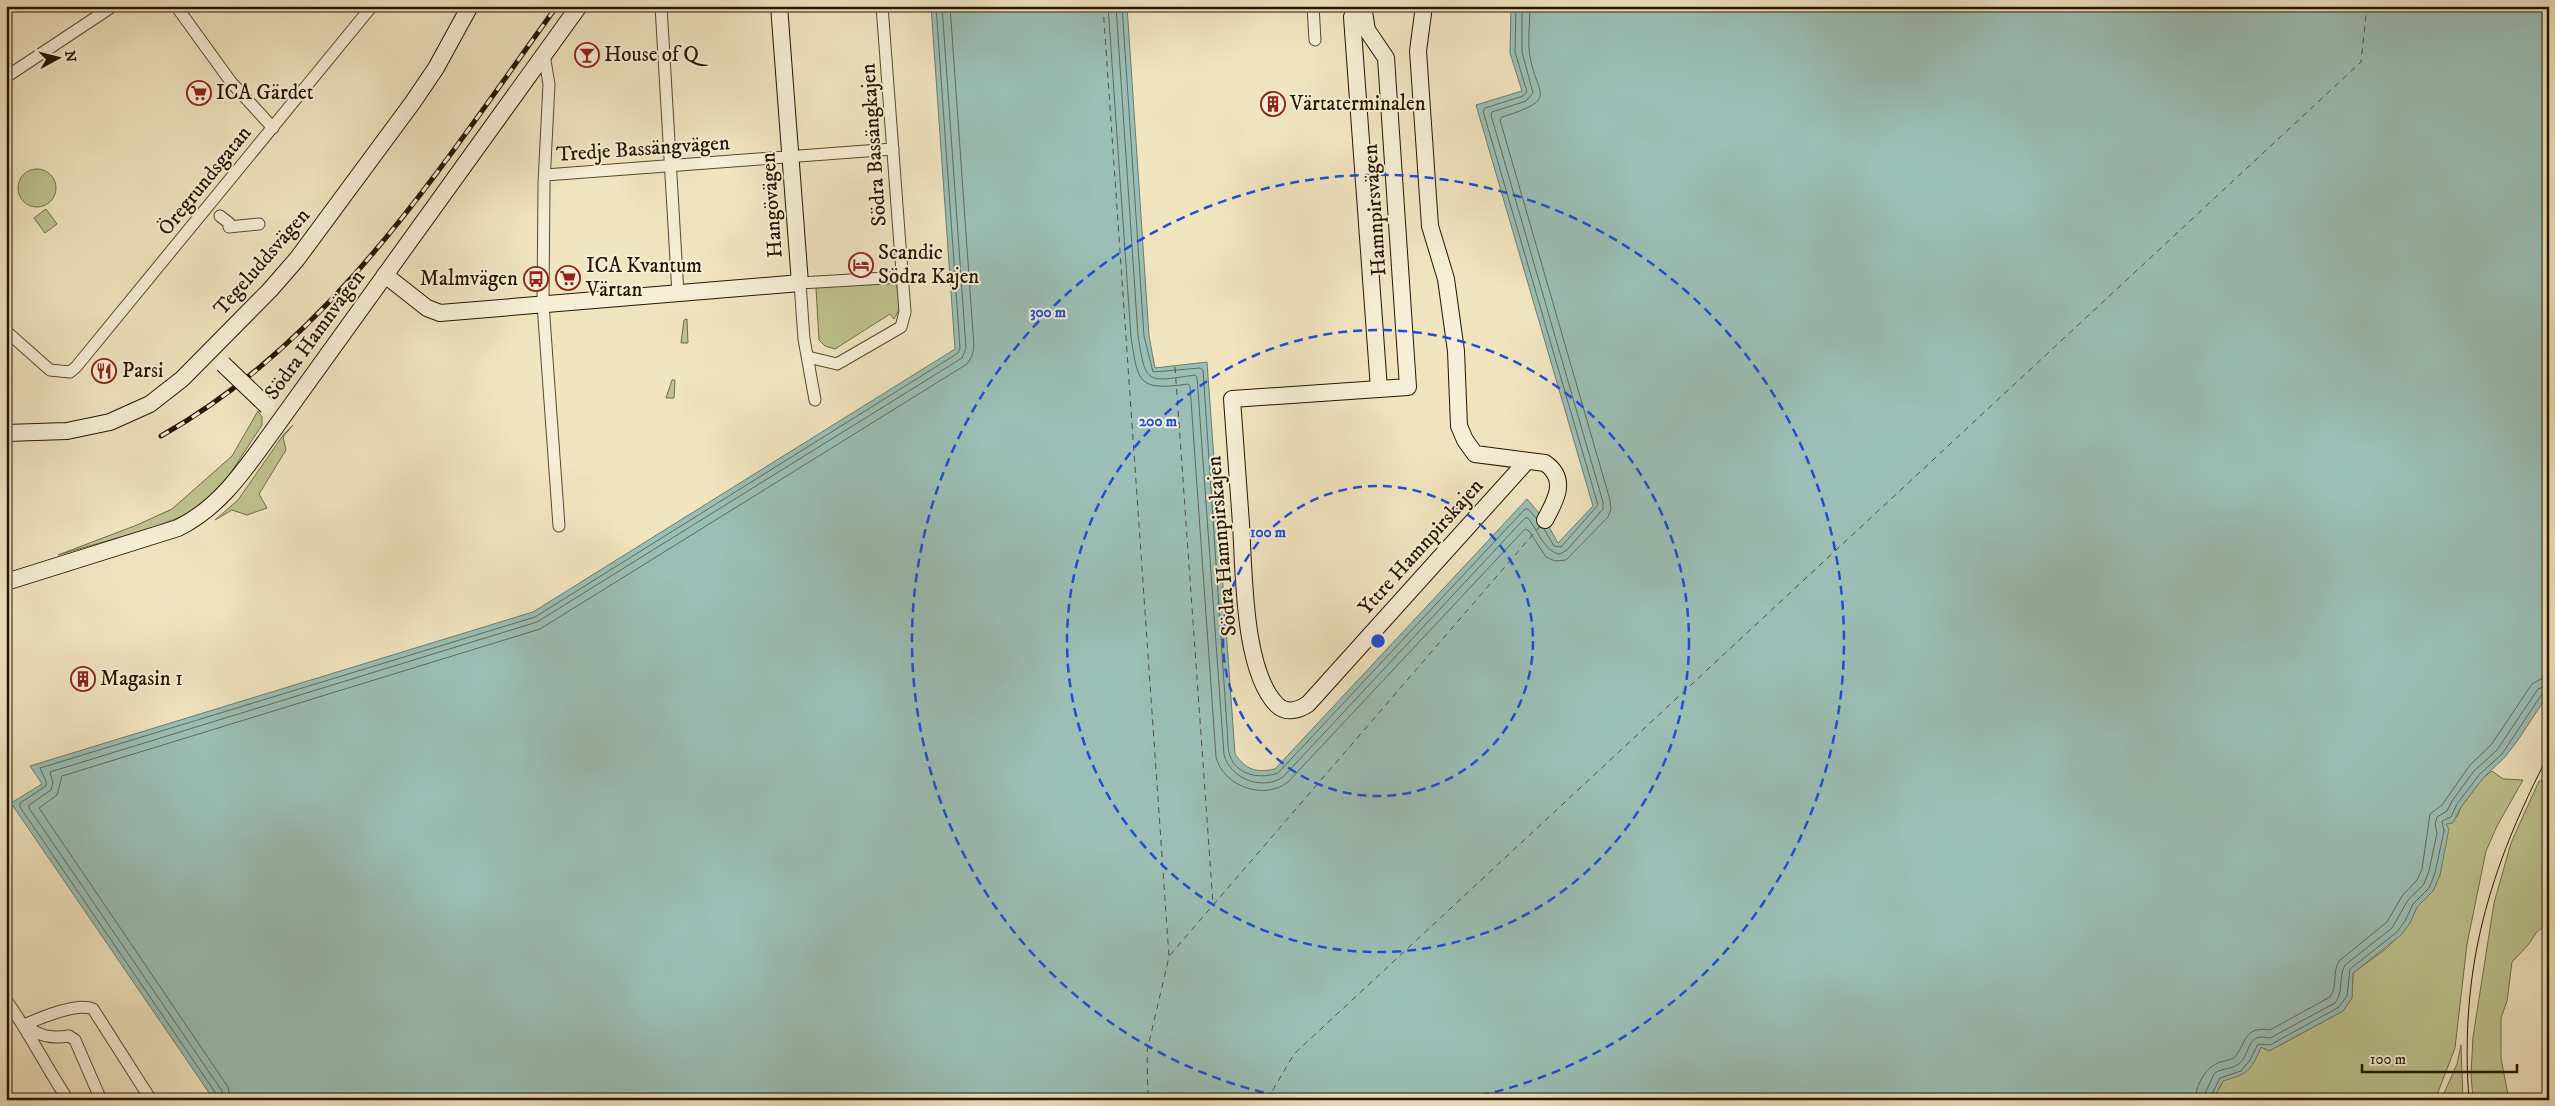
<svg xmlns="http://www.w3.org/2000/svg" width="2555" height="1106" viewBox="0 0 2555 1106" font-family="'IM FELL DW Pica',serif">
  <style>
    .green { fill: #bec38f; stroke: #726c48 }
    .water { fill: #9bbfb6; stroke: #6c7b6d }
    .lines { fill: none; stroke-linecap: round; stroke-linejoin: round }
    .shore { stroke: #606a5b; stroke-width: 1 }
    .ferry { stroke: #4e5040; stroke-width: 1; stroke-dasharray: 6 5; stroke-linecap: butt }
    .street-casing { stroke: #584830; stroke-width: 13 }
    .secondary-casing { stroke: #251400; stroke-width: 18 }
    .street { stroke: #f6eed6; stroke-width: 11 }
    .secondary { stroke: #f6eed6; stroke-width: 16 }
    .tram { stroke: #251400; stroke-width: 1 }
    .rail-casing { stroke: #251400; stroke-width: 5 }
    .rail { stroke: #f6eed6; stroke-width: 3; stroke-dasharray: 9; stroke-linecap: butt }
    .secondary-bridge-casing { stroke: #251400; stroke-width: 18; stroke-linecap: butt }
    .secondary-bridge { stroke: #f6eed6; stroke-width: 16 }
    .ring { fill: none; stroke: #1d4ed8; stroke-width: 2.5; stroke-dasharray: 9 6 }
    .labels { text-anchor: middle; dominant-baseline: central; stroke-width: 4; stroke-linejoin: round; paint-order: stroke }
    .poi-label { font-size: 21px; fill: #251400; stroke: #f6eed6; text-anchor: start }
    .street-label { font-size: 21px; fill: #251400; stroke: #f6eed6 }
    .centre { fill: #1d4ed8; stroke: #f6eed6; stroke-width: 2.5 }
    .ring-label { font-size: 15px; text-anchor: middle; font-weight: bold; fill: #1d4ed8; stroke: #f6eed6; stroke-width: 4; stroke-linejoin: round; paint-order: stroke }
  </style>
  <rect width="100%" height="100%" fill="#f1e5c0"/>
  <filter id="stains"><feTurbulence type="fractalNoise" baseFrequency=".004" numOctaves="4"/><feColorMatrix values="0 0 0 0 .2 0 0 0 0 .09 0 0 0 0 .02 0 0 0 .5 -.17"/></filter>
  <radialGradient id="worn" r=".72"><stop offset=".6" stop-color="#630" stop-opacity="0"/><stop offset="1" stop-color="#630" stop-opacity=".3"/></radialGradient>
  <g class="green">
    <circle cx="37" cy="188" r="19"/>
    <polygon points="46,209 57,224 45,233 34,218"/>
    <path d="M895,281C899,295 903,306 894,319L890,314L835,349L825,346L819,340L816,288L818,286Z"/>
    <polygon points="687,319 688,343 681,343 684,320"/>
    <polygon points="672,380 675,380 674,398 666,398"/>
    <polygon points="258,411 262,417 262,425 224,483 209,498 185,515 155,527 58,555 137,525 172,509 232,456"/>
    <polygon points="293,425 283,437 286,450 259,494 267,508 247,515 232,510 215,520 238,500 284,434"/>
    <polygon points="2492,771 2503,779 2523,780 2497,826 2486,851 2467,944 2455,1048 2435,1100 2213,1100 2223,1081 2254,1062 2261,1047 2269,1051 2343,1011 2352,998 2353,973 2387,948 2410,923 2417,907 2433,891 2440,875 2446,824 2457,817 2461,807 2483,778"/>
    <polygon points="2539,781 2549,781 2549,922 2536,933 2528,945 2512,962 2507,1001 2501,1018 2501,1058 2509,1100 2473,1100 2471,1074 2473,1037 2494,903 2511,843"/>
    <polygon points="2461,1045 2463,1100 2441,1100 2457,1064"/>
  </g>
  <path class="water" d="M931,6H1127L1149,336L1155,368L1207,362L1235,754C1246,770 1256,773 1275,769L1527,499L1545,520L1558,543L1593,506L1476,105L1522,91L1510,53L1511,6H2549V693L2518,740L2505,757L2483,778L2461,807L2453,823L2446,824L2449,829L2440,875L2433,891L2417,907L2410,923L2401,935L2353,973L2352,998L2343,1011L2269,1051L2261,1047C2251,1071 2248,1074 2223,1081L2213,1100H214L11,803L42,784L30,766L533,612L955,349Z"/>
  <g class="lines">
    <g class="shore">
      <path d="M1108,6L1131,337C1138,383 1138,391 1188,384L1190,386L1216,757C1223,786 1264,801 1288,782L1525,529L1529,531L1546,557L1555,561L1566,560L1608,517L1611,509L1610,500L1500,120L1502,117C1564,98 1533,94 1529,49C1528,35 1530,20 1530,6"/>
      <path d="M1116,6L1138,336C1146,385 1146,382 1195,375L1197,377L1224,755C1231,779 1262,791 1283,777L1525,518H1528C1537,529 1545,553 1560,554L1567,550L1603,509V502L1491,115L1492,112L1526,101L1533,93L1522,52V6"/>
      <path d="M1122,6L1144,336L1153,372L1200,368L1203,370L1227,727C1228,736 1227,748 1230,756C1237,776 1261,779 1278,773L1525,509H1528L1536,518"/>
      <polyline points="1516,6 1515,52 1527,92 1523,96 1485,108 1483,111 1598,505 1561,547 1554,546 1544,529"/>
      <polyline points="218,1100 217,1095 20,807 20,803 46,786 46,781 40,768 535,617 958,353 960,348 936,6"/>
      <polyline points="224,1100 222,1091 29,808 29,805 51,790 53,783 50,772 537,622 962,358 966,348 942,6"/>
      <polyline points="231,1100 228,1087 39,808 57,795 62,776 540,629 967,364 972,356 974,347 950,6"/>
      <path d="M2195,1100C2195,1089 2204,1070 2214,1065C2220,1061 2227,1061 2234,1058C2247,1043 2243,1026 2270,1030L2330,997C2338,986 2332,972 2339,961L2387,922L2402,896L2417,880L2422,869L2430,814L2442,805L2470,765L2491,745L2532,684L2541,679L2549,678"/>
      <path d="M2202,1100L2214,1074C2221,1068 2229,1070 2237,1065C2253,1056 2243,1032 2270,1038L2335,1003C2344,991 2338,978 2345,965L2392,928L2408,900L2424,884L2429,871L2437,833L2435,824L2437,817L2447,811L2452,801L2474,771L2497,750L2538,689L2549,685"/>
      <polyline points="2209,1100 2220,1078 2241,1071 2250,1060 2258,1044 2270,1045 2339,1007 2347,996 2350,969 2397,932 2405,921 2413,904 2429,888 2435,873 2444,831 2442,821 2451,817 2457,804 2479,775 2502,754 2542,694 2549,691"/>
    </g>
    <g class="ferry">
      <polyline points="1103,6 1169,957 1147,1051 1148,1100"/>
      <polyline points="1175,367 1213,904"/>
      <polyline points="1170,955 1541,525"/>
      <polyline points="1267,1100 1294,1054 2361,62 2367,6"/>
    </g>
    <defs>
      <g id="street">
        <polyline points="176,6 231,82 273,128"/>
        <polyline points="661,6 678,294"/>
        <polyline points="1313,6 1315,40"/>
        <polyline points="544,55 549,84 544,183 543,304 559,526"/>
        <polyline points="6,77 113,6"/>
        <polyline points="545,175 893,149"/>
        <polyline points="220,216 229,223 229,227 259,224"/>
        <polyline points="6,331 50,370 70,372 76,367 372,6"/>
        <polyline points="808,357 837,364 901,327 905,312 882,6"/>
        <polyline points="815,400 804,339 800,283 902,277"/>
        <path d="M6,1000C29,1032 46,1067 68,1100"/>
        <path d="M101,1100L75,1040L69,1036C51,1039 39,1036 24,1025C40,1018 77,1002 93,1009L151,1100"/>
      </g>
      <g id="secondary">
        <polyline points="1357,6 1352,17 1379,389"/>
        <path d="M1363,6L1367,30L1386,58L1408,387L1232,399C1235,441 1238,483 1241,524C1244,571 1243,671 1277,705C1286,714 1299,710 1308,704L1527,461"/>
        <path d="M1424,6L1418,51L1430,226L1446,279L1456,351L1459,426L1465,440L1475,454L1545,463C1568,479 1556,500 1545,520"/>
        <polyline points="385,275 427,308 440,313 800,283 779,6"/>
        <polyline points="6,433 67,431 110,422 150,404 182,379 270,290 297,259 413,102 436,68 470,6"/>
        <path d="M6,582L178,528C218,508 241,475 267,439L579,6"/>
      </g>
    </defs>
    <use href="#street" class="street-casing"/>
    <use href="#secondary" class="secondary-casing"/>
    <use href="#street" class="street"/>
    <use href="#secondary" class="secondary"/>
    <path class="tram" d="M2469,1100C2459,969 2489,869 2549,754"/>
    <defs>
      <path id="rail" d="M161,436C334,339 443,163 557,6"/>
    </defs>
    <use href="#rail" class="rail-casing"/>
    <use href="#rail" class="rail"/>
    <defs>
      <polyline id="secondary-bridge" points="223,364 267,406"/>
    </defs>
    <use href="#secondary-bridge" class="secondary-bridge-casing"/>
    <use href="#secondary-bridge" class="secondary-bridge"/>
  </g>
  <g class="ring">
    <circle cx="1378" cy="641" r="155"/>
    <circle cx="1378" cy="641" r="311"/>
    <path d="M1293 1099A466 466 0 1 1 1463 1099"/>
  </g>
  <defs>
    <symbol id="bar-ring" viewBox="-11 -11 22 22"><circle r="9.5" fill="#f6eed6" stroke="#8f2418" stroke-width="1.5"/><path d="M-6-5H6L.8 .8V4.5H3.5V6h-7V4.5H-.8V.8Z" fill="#8f2418"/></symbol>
    <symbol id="supermarket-ring" viewBox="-11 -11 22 22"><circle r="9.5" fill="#f6eed6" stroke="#8f2418" stroke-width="1.5"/><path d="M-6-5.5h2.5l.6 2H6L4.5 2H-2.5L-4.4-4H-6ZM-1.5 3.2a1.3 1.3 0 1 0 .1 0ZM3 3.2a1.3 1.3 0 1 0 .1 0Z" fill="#8f2418"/></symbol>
    <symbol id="building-ring" viewBox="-11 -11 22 22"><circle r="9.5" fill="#f6eed6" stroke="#8f2418" stroke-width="1.5"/><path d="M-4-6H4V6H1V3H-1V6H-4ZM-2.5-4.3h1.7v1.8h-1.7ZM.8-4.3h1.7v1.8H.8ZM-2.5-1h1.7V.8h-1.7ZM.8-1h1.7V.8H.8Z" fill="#8f2418"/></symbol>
    <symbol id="hotel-ring" viewBox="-11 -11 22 22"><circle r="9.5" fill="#f6eed6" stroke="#8f2418" stroke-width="1.5"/><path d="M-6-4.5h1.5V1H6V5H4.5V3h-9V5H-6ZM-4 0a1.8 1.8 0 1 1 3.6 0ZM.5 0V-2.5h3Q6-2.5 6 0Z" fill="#8f2418"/></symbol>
    <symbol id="bus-ring" viewBox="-11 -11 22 22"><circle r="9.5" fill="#f6eed6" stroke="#8f2418" stroke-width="1.5"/><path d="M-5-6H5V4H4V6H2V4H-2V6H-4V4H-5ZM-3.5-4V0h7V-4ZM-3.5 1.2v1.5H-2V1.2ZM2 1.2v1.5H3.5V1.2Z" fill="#8f2418"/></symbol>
    <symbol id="restaurant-ring" viewBox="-11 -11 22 22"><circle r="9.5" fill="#f6eed6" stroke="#8f2418" stroke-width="1.5"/><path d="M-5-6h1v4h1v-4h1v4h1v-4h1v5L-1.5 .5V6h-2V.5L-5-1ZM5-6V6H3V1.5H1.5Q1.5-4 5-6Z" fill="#8f2418"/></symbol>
  </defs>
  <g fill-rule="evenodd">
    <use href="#bar-ring" x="573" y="41" width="28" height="28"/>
    <use href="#supermarket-ring" x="185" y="79" width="28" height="28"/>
    <use href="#building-ring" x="1259" y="90" width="28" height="28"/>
    <use href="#hotel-ring" x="847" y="251" width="28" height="28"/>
    <use href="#supermarket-ring" x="554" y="264" width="28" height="28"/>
    <use href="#bus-ring" x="522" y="265" width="28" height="28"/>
    <use href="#restaurant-ring" x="90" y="357" width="28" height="28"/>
    <use href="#building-ring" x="69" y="665" width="28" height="28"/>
  </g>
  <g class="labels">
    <g class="poi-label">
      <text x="604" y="55">House of Q</text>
      <text x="216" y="93">ICA Gärdet</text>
      <text x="1290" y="104">Värtaterminalen</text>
      <text x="878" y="253">Scandic<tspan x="878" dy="24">Södra Kajen</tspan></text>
      <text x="586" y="266">ICA Kvantum<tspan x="586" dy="24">Värtan</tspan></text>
      <text x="518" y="279" text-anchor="end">Malmvägen</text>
      <text x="122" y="371">Parsi</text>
      <text x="100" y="679">Magasin 1</text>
    </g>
    <g class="street-label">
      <text transform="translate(874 145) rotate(-94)">Södra Bassängkajen</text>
      <text transform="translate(643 149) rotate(-4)">Tredje Bassängvägen</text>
      <text transform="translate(205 181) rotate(-51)">Öregrundsgatan</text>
      <text transform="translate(772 205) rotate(-94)">Hangövägen</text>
      <text transform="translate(1375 210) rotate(-94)">Hamnpirsvägen</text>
      <text transform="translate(262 262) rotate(-49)">Tegeluddsvägen</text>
      <text transform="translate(315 335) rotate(-54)">Södra Hamnvägen</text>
      <text transform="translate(1222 546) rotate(-95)">Södra Hamnpirskajen</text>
      <text transform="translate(1421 547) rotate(-48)">Yttre Hamnpirskajen</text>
    </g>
  </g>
  <circle cx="1378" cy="641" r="8" class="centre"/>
  <g class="ring-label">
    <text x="1048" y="317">300 m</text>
    <text x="1158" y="426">200 m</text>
    <text x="1268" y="537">100 m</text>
  </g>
  <rect width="2555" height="1106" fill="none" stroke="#f1e5c0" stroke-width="25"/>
  <rect x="8" y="8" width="2540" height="1091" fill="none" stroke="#251400" stroke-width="2.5"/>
  <rect x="12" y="12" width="2530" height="1081" fill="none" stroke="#251400"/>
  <g transform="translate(58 58) rotate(83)" stroke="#f6eed6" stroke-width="4" paint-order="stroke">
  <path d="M0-4L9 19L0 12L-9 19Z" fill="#251400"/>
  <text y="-8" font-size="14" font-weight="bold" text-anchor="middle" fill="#251400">N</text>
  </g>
  <path d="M2362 1064v8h155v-8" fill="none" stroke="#251400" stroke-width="2.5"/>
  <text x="2370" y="1064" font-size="15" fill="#251400" stroke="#f6eed6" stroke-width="4" paint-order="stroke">100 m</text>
  <rect width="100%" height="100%" filter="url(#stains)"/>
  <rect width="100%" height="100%" fill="url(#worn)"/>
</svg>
